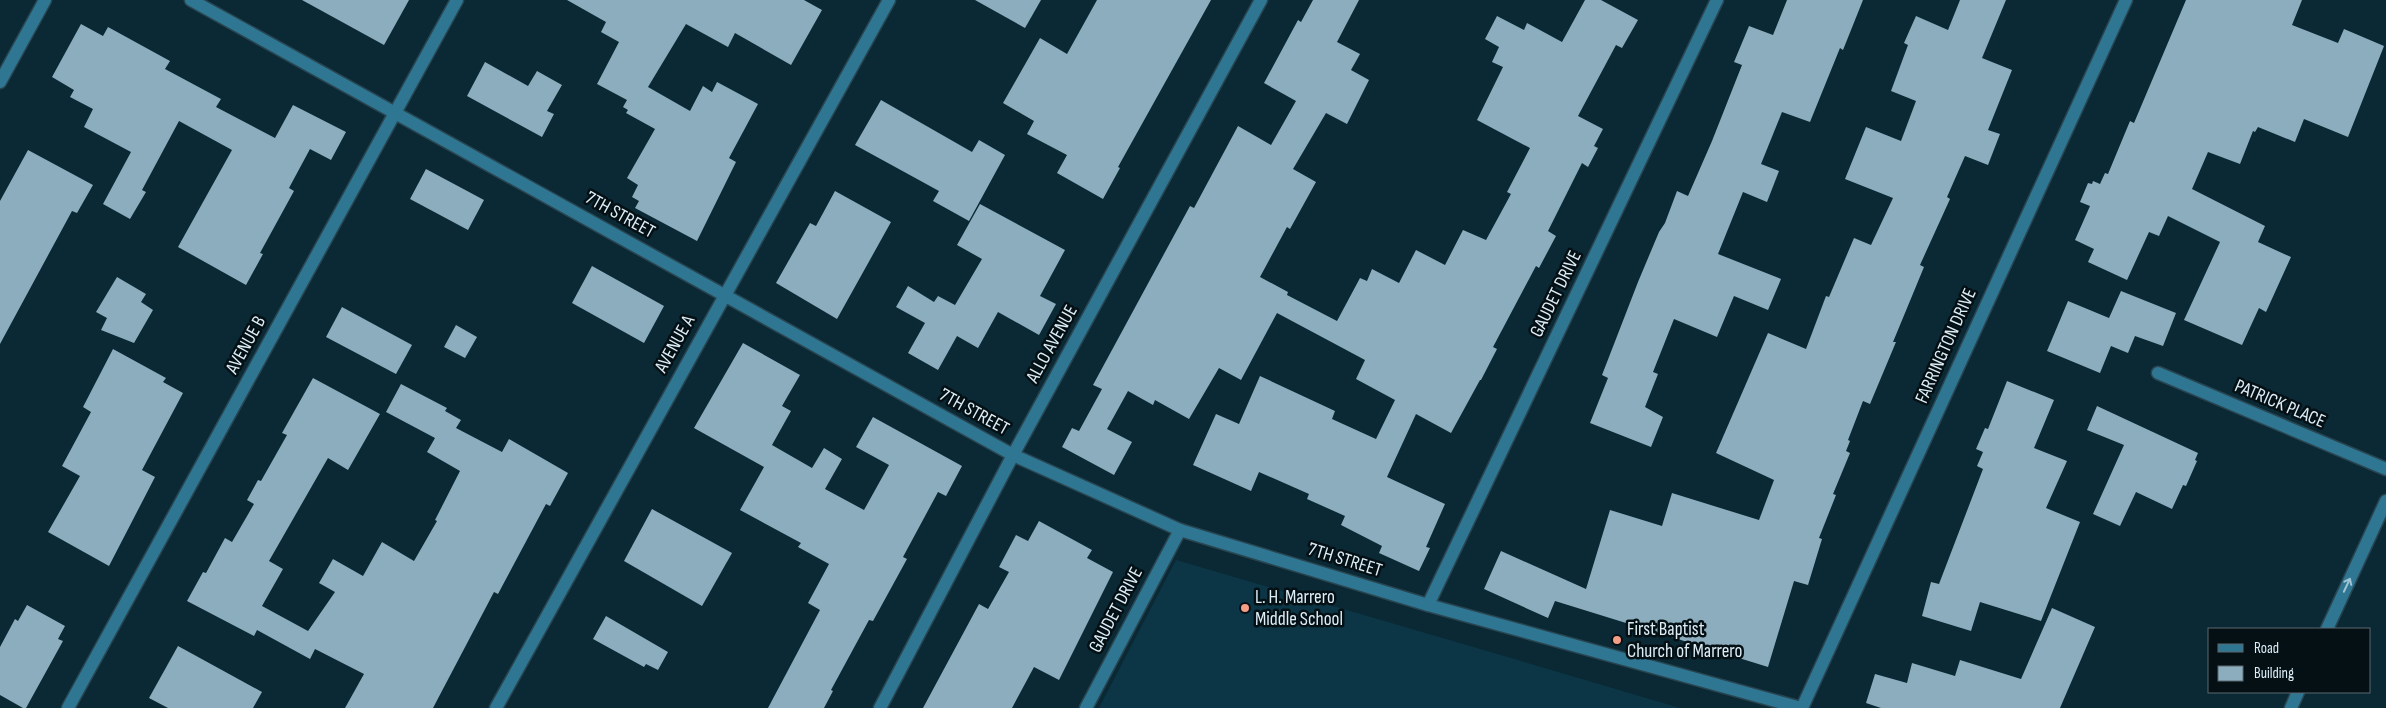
<svg xmlns="http://www.w3.org/2000/svg" width="2386" height="708" viewBox="0 0 2386 708" font-family="'Sofia Sans Condensed',sans-serif">
  <style>
    .built { fill: #0c3646 }
    .building { fill: #8cadbd }
    .lines { fill: none; stroke-linecap: round; stroke-linejoin: round }
    .minor-casing { stroke: #284550; stroke-width: 15 }
    .minor { stroke: #2f7693; stroke-width: 12 }
    .oneway { stroke: #a0c4d4 }
    .poi-dot { fill: #f49e87; stroke: #051015; stroke-width: 2 }
    .labels { text-anchor: middle; dominant-baseline: central; stroke-width: 5; stroke-linejoin: round; paint-order: stroke }
    .street-label { font-size: 19px; fill: #ddeef7; stroke: #051015 }
    .poi-label { font-size: 19px; fill: #ddeef7; stroke: #051015; text-anchor: start }
  </style>
  <rect width="100%" height="100%" fill="#0a2935"/>
  <polygon class="built" points="1176,560 1504,656 1680,708 1099,708"/>
  <g class="building">
    <polygon points="302,0 409,0 384,45"/>
    <polygon points="567,0 804,0 822,10 791,65 735,33 728,47 686,24 648,87 690,111 703,86 712,92 717,82 758,104 729,158 736,162 697,241 635,208 639,201 632,197 638,185 627,178 655,129 626,113 628,110 623,107 627,100 597,84 619,42 601,32 606,22"/>
    <polygon points="975,0 1041,0 1025,28"/>
    <polygon points="1097,0 1211,0 1118,167 1120,168 1103,199 1057,173 1067,155 1027,134 1034,121 1003,103 1040,38 1067,54"/>
    <polygon points="1313,0 1359,0 1337,42 1360,54 1351,70 1369,80 1347,124 1326,113 1293,169 1316,182 1290,229 1287,227 1260,277 1288,292 1287,295 1337,321 1360,278 1367,281 1372,269 1399,283 1416,250 1445,265 1463,230 1486,240 1511,194 1507,192 1530,148 1477,120 1503,67 1492,62 1499,47 1485,39 1497,16 1524,30 1527,23 1562,42 1585,0 1601,0 1638,20 1622,48 1616,45 1578,116 1603,129 1594,146 1598,148 1588,167 1582,163 1548,231 1556,236 1539,268 1536,266 1493,347 1497,349 1481,380 1480,380 1451,433 1416,414 1387,477 1445,504 1426,547 1430,548 1419,571 1379,553 1382,546 1341,525 1345,516 1307,499 1309,494 1259,472 1251,491 1193,465 1216,414 1239,424 1260,376 1335,411 1332,419 1376,439 1395,400 1356,379 1365,360 1277,313 1241,380 1219,368 1189,419 1155,400 1153,405 1128,391 1107,429 1132,442 1114,475 1062,447 1072,428 1079,431 1102,389 1093,385 1190,206 1194,208 1238,126 1271,145 1296,101 1264,83 1298,20 1301,22"/>
    <polygon points="1787,0 1863,0 1843,50 1840,48 1810,122 1782,112 1761,164 1779,171 1767,202 1743,192 1718,254 1781,279 1768,310 1734,296 1717,337 1674,319 1653,372 1658,374 1645,407 1663,417 1651,447 1590,423 1608,378 1602,375 1638,282 1659,232 1665,223 1677,191 1688,196 1712,141 1742,65 1734,62 1749,26 1773,35"/>
    <polygon points="1960,0 2006,0 1982,58 2012,70 1988,130 2000,134 1988,165 1965,156 1947,197 1950,199 1920,265 1924,267 1893,342 1896,342 1870,404 1863,401 1848,440 1850,441 1846,451 1850,453 1833,494 1836,495 1819,538 1822,539 1808,585 1794,581 1768,667 1555,601 1548,618 1484,589 1501,551 1586,589 1610,510 1662,526 1672,493 1759,520 1774,480 1716,453 1768,333 1806,349 1826,296 1829,297 1854,238 1871,245 1893,198 1845,179 1866,127 1901,141 1916,101 1891,91 1908,45 1904,43 1916,16 1948,30"/>
    <polygon points="2186,0 2302,0 2292,25 2338,43 2344,29 2384,46 2348,137 2304,119 2295,142 2258,127 2255,132 2253,131 2240,164 2208,152 2192,189 2265,226 2258,242 2291,257 2266,312 2259,308 2242,345 2184,320 2220,242 2168,216 2159,236 2149,232 2127,280 2088,262 2094,249 2075,240 2090,206 2080,202 2088,183 2092,184 2093,181 2100,184 2105,173 2108,174 2130,121 2134,123"/>
    <polygon points="81,24 103,36 108,27 170,61 165,69 221,99 216,107 275,138 293,105 346,132 331,160 310,149 289,188 294,191 260,253 263,254 246,285 178,247 232,150 179,121 142,190 146,192 130,219 103,204 131,152 84,127 93,109 70,97 74,90 52,77"/>
    <polygon points="485,62 528,86 537,71 562,85 547,111 554,114 542,137 467,96"/>
    <polygon points="881,100 972,152 979,140 1005,155 969,221 933,201 939,191 855,145"/>
    <polygon points="28,150 93,185 77,213 72,211 0,344 0,201"/>
    <polygon points="426,169 484,200 468,230 410,199"/>
    <polygon points="835,191 891,222 837,319 776,283 810,223 816,226"/>
    <polygon points="980,204 1065,250 1040,296 1056,304 1039,335 998,312 978,348 957,336 938,370 908,353 925,323 896,307 908,286 934,302 938,296 955,305 982,259 957,245"/>
    <polygon points="592,266 664,306 644,343 572,303"/>
    <polygon points="117,277 146,294 141,302 153,310 134,343 101,330 107,318 96,312"/>
    <polygon points="2121,291 2176,313 2163,346 2135,336 2128,353 2111,346 2100,373 2047,351 2068,301 2109,318"/>
    <polygon points="342,307 412,345 396,374 326,337"/>
    <polygon points="456,325 477,337 465,358 444,347"/>
    <polygon points="743,343 800,375 782,406 791,411 772,445 812,468 824,448 842,459 825,489 864,510 889,465 856,447 873,417 962,466 946,496 938,492 903,557 907,559 873,621 869,620 831,690 833,691 824,708 768,708 820,610 808,603 829,564 798,547 801,543 740,510 764,467 694,428"/>
    <polygon points="113,349 166,378 163,382 183,393 142,470 155,477 109,566 48,532 80,476 62,466 91,412 83,407"/>
    <polygon points="313,378 380,414 348,470 328,458 269,561 283,569 262,606 308,631 335,592 319,583 333,559 363,576 382,542 414,561 437,521 435,520 460,471 427,452 435,438 386,412 401,384 447,408 445,411 461,420 456,428 502,452 509,439 568,473 550,506 546,504 498,594 494,592 433,708 345,708 364,674 315,649 310,659 257,630 254,636 187,601 203,572 206,573 225,538 232,542 254,504 247,500 258,480 261,481 287,435 282,433"/>
    <polygon points="2007,381 2054,400 2034,448 2067,461 2046,508 2080,522 2041,621 1980,602 1971,631 1922,616 1931,582 1939,584 1983,469 1977,466 1983,452 1976,449 1985,428 1988,429"/>
    <polygon points="2097,406 2198,453 2195,460 2197,461 2186,486 2183,485 2172,509 2136,492 2120,526 2093,514 2124,445 2087,430"/>
    <polygon points="652,509 732,553 702,606 624,561"/>
    <polygon points="1039,521 1092,550 1087,558 1113,572 1059,680 1034,667 1012,708 923,708 979,604 988,609 1009,572 999,567 1016,535 1028,541"/>
    <polygon points="27,605 65,626 58,639 63,641 26,708 23,708 0,695 0,647 15,619 18,621"/>
    <polygon points="2052,608 2095,627 2060,708 1881,708 1866,703 1875,674 1907,683 1912,663 1955,676 1960,660 2021,679"/>
    <polygon points="606,616 668,652 658,670 646,664 644,667 593,639"/>
    <polygon points="178,646 262,692 253,708 168,708 149,698"/>
  </g>
  <g class="lines">
    <defs>
      <g id="minor">
        <polyline points="191,0 1013,455 1180,530 1428,605 1801,708"/>
        <polyline points="0,82 45,0"/>
        <polyline points="2158,373 2386,469"/>
        <polyline points="1428,605 1717,0"/>
        <polyline points="2327,629 2386,501"/>
        <polyline points="68,708 457,0"/>
        <polyline points="496,708 889,0"/>
        <polyline points="880,708 1013,455 1261,0"/>
        <polyline points="1086,708 1180,530"/>
        <polyline points="1802,708 2126,0"/>
        <polyline points="2291,708 2298,692"/>
      </g>
    </defs>
    <use href="#minor" class="minor-casing"/>
    <use href="#minor" class="minor"/>
  </g>
  <defs><path id="oneway-shaft" d="M-6 0H5M1.5-3L5.5 0L1.5 3" fill="none" stroke-width="1.6" stroke-linecap="round" stroke-linejoin="round" transform="scale(1.25)"/></defs>
  <use class="oneway" href="#oneway-shaft" transform="translate(2347 585) rotate(-65)"/>
  <g class="poi-dot">
    <circle cx="1245" cy="608" r="5"/>
    <circle cx="1617" cy="640" r="5"/>
  </g>
  <g class="labels">
    <g class="street-label">
      <text transform="translate(620 215) rotate(29)">7TH STREET</text>
      <text transform="translate(1556 294) rotate(-64)">GAUDET DRIVE</text>
      <text transform="translate(675 344) rotate(-61)">AVENUE A</text>
      <text transform="translate(1052 344) rotate(-61)">ALLO AVENUE</text>
      <text transform="translate(246 345) rotate(-61)">AVENUE B</text>
      <text transform="translate(1946 346) rotate(-66)">FARRINGTON DRIVE</text>
      <text transform="translate(2280 404) rotate(23)">PATRICK PLACE</text>
      <text transform="translate(974 412) rotate(29)">7TH STREET</text>
      <text transform="translate(1345 560) rotate(17)">7TH STREET</text>
      <text transform="translate(1116 610) rotate(-62)">GAUDET DRIVE</text>
    </g>
    <g class="poi-label">
      <text x="1255" y="597">L. H. Marrero<tspan x="1255" dy="22">Middle School</tspan></text>
      <text x="1627" y="629">First Baptist<tspan x="1627" dy="22">Church of Marrero</tspan></text>
    </g>
  </g>
  <rect x="2208" y="628" width="162" height="65" fill="#051015" stroke="#5b696f"/>
  <rect x="2218" y="644" width="25" height="8" fill="#2f7693" stroke="#5b696f"/>
  <text x="2254" y="653" font-size="15" fill="#ddeef7">Road</text>
  <rect x="2218" y="666" width="25" height="15" fill="#8cadbd" stroke="#5b696f"/>
  <text x="2254" y="678" font-size="15" fill="#ddeef7">Building</text>
</svg>
